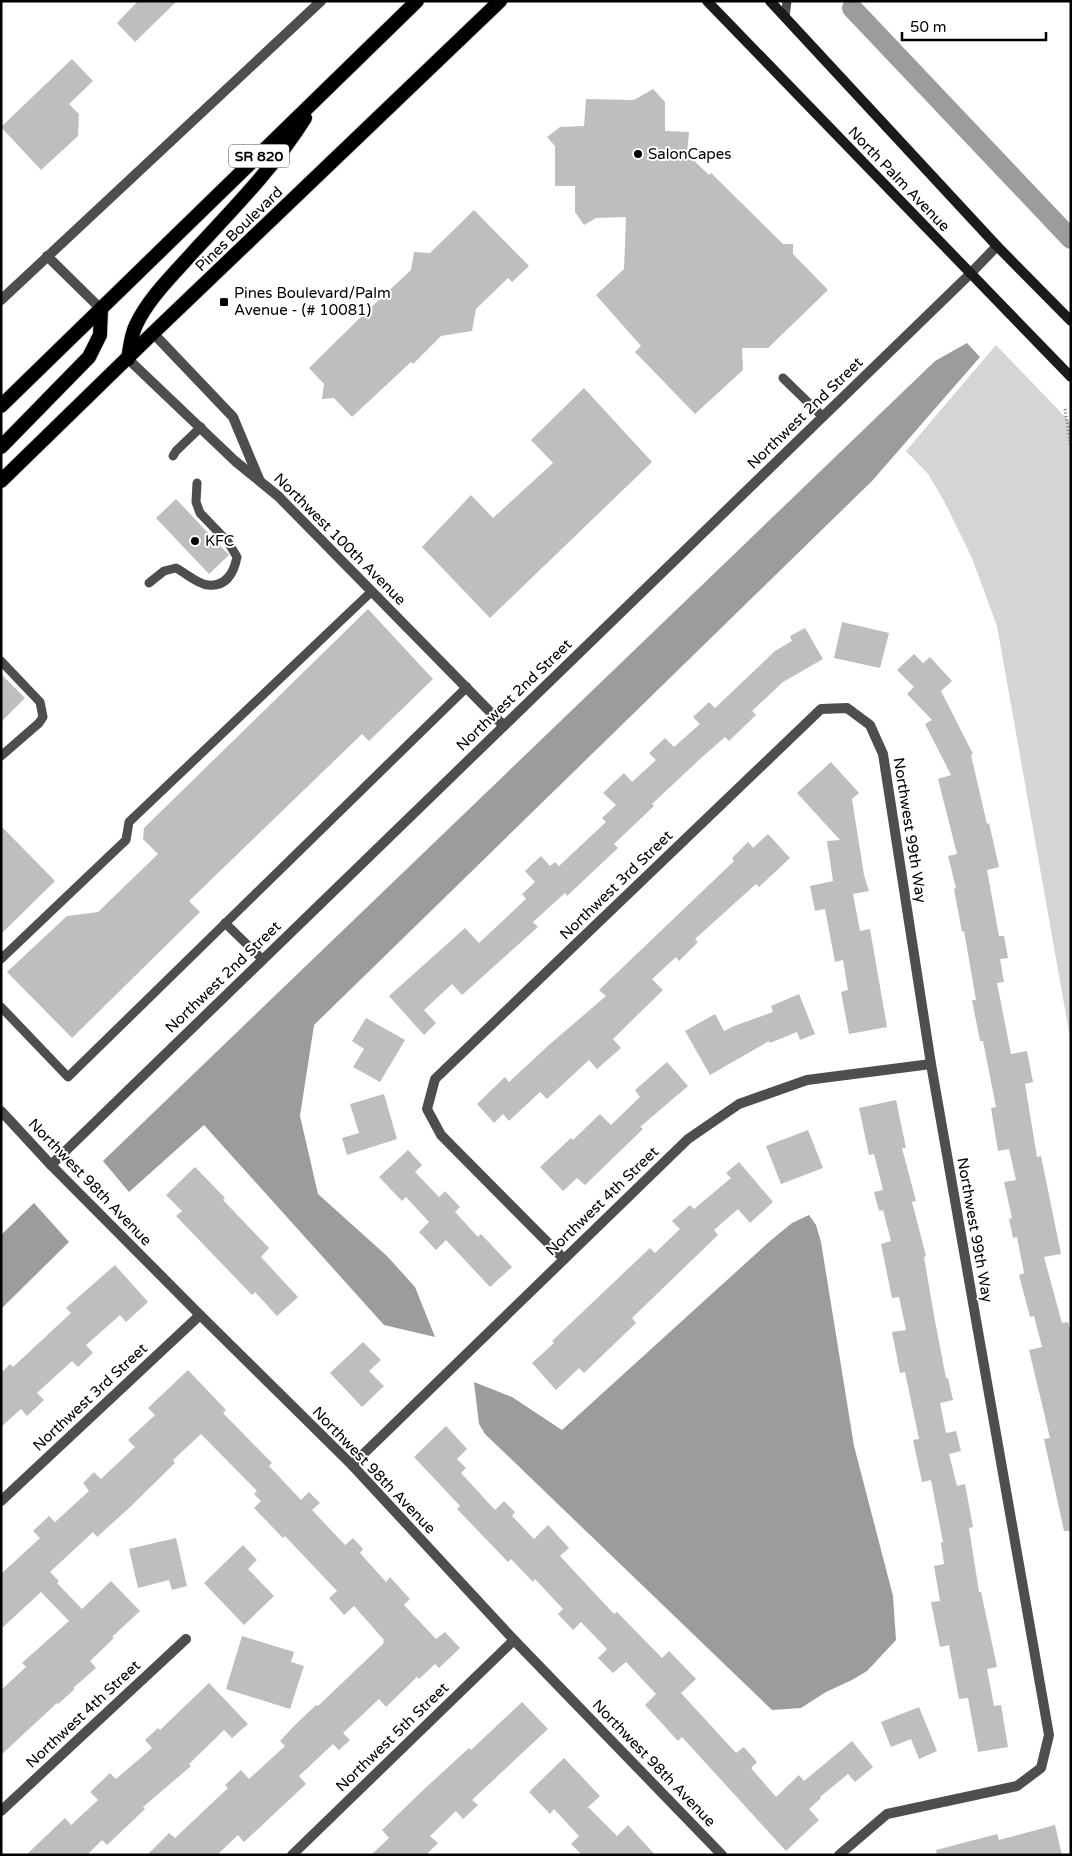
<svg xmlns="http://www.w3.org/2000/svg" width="1072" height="1856" viewBox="0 0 1072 1856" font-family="'Varela Round',sans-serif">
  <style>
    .green { fill: #d5d5d5 }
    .water { fill: #9c9c9c }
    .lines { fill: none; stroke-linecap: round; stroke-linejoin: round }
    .canal { stroke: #9c9c9c; stroke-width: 20 }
    .building { fill: #bebebe }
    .trunk-casing { stroke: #dbdbdb; stroke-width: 16 }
    .path { stroke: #707070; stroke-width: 3; stroke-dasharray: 1 2.5; stroke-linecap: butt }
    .service { stroke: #4e4e4e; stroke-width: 9 }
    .minor { stroke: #4e4e4e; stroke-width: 10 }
    .secondary { stroke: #1b1b1b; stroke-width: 10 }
    .trunk { stroke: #000; stroke-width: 14 }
    .poi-dot { fill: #000; stroke: #fff; stroke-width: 2 }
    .labels { text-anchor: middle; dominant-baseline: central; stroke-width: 4; stroke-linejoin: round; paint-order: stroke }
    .shield { fill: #fff; stroke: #4c4c4c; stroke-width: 1 }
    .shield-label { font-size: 14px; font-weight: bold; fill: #000 }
    .poi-label { font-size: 15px; fill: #000; stroke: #fff; text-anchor: start }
    .street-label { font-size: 15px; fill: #000; stroke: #fff }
  </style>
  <rect width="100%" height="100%" fill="#fff"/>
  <polygon class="green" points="996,345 1071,423 1071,1043 997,626 972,558 944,501 928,474 906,451"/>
  <g class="water">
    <polygon points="967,343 980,357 872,481 314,1025 300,1116 318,1194 387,1256 415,1287 435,1337 384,1325 204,1125 129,1192 103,1161 935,361"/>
    <polygon points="34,1203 69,1242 1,1309 1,1235"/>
    <polygon points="809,1215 816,1225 821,1242 854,1446 893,1596 896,1640 867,1671 852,1680 826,1692 801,1708 772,1710 485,1434 479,1424 474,1382 512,1397 562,1430 770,1241 792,1223"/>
  </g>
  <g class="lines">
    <polyline class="canal" points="852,8 1071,239"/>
  </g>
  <g class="building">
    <polygon points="138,1 177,1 135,42 117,23"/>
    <polygon points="72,59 93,81 69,104 79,114 78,136 41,170 1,127"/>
    <polygon points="653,89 665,102 665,131 689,132 687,154 709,175 711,173 783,244 793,244 793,254 828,290 768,348 742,348 743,370 695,414 635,352 641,346 596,295 624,269 626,217 596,218 584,225 575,212 575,186 555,186 555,146 547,137 560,127 584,126 586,99 634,100"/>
    <polygon points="474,210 529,266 512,282 508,278 476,309 472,331 441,336 413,364 411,362 352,417 334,398 322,399 324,384 309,368 365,313 411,270 414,252 430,253"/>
    <polygon points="584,388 652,462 490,618 422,547 471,495 493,518 553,463 531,440"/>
    <polygon points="176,499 229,555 209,574 156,518"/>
    <polygon points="368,609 433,679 369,741 362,734 189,901 200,912 72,1038 7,972 67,916 98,912 158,854 143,839 144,828"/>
    <polygon points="842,622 889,633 880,668 834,658"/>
    <polygon points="805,628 823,659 783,682 752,711 756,715 729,741 725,737 700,759 652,804 654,806 614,844 618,848 567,896 565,893 533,922 538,927 462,995 452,984 424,1010 436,1023 424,1035 389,996 465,928 479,943 526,899 522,894 535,882 525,871 541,856 550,866 555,862 559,866 606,822 602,818 616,805 603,793 624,773 632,782 656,760 649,753 665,738 674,747 700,724 693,717 709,702 715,708 775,651 792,641 790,636"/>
    <polygon points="914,654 923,663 930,657 952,681 941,691 973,754 971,755 987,824 989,823 999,867 987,870 999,936 1004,936 1008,958 1000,959 1004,982 997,983 1011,1054 1027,1051 1033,1082 1025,1084 1037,1157 1041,1156 1061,1254 1044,1257 1062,1323 1068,1322 1071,1333 1071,1531 1064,1531 1044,1439 1050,1438 1029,1350 1042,1347 1034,1316 1030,1317 1019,1275 1024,1273 1017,1237 1013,1238 1009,1219 1012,1218 1004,1182 1016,1180 1009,1149 998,1151 991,1108 996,1107 983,1041 980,1041 972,1000 976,1000 964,931 962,932 954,889 956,888 948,856 957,854 938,779 951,775 925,724 932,720 907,694 914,687 897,670"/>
    <polygon points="1,674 25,698 1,722"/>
    <polygon points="831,762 859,793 852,799 864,875 869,891 853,894 860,931 870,929 887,1027 849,1034 841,992 848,990 843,960 835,962 825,909 815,911 810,886 833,881 827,841 840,840 797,793"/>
    <polygon points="1,826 55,881 1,934"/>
    <polygon points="768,834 790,858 759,887 756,884 695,939 698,942 679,961 676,957 652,979 663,990 613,1039 621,1048 597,1069 589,1060 547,1099 540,1092 509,1121 503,1114 494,1123 477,1104 505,1077 509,1082 550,1044 606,996 599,990 734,861 732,858 748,842 753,848"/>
    <polygon points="799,994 815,1034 800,1040 797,1032 770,1043 769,1041 710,1075 685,1031 715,1014 724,1031 734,1026 773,1012 771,1006"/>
    <polygon points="366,1018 405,1040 380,1082 353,1067 364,1049 352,1041"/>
    <polygon points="667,1062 688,1086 640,1127 643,1129 585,1185 577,1178 563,1191 540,1167 571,1138 573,1140 600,1114 611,1125 640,1097 635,1090"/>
    <polygon points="384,1094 397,1139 347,1155 342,1138 359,1133 350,1104"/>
    <polygon points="896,1100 906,1148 902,1148 916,1201 912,1202 926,1256 924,1257 935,1321 946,1378 948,1378 953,1400 940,1403 946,1433 956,1431 961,1451 949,1454 957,1486 965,1484 973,1527 969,1528 979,1592 981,1592 997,1667 987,1669 994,1706 1001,1705 1008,1747 978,1752 968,1698 959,1699 949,1645 940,1647 931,1602 940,1601 934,1566 944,1564 941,1543 943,1542 931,1480 922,1482 913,1440 919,1439 905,1372 900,1373 892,1332 906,1330 899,1297 892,1298 881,1244 891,1241 883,1210 879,1211 874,1192 883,1190 874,1154 869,1155 859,1108"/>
    <polygon points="808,1130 823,1168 781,1184 766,1146"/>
    <polygon points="408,1150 422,1165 415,1172 439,1197 445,1191 460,1207 455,1212 478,1237 481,1234 512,1267 490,1287 446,1240 436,1250 419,1232 429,1222 406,1197 402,1201 379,1177"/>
    <polygon points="739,1162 773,1202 750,1223 738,1209 714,1230 718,1235 632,1318 636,1323 584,1373 579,1368 556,1390 532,1363 554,1343 552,1341 650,1248 655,1253 680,1229 672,1221 690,1205 694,1209 731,1178 726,1173"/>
    <polygon points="195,1167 225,1198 223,1200 269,1248 261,1257 298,1297 277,1316 255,1292 252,1295 176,1216 182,1211 166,1195"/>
    <polygon points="115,1265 148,1302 126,1322 120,1315 86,1345 93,1353 78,1367 72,1361 37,1393 44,1400 27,1416 21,1409 1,1427 1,1373 10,1364 13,1367 71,1313 66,1308"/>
    <polygon points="363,1342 381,1360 369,1371 384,1386 362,1407 330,1373"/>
    <polygon points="188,1370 226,1410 223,1413 272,1463 269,1466 301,1500 309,1492 320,1503 312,1510 345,1545 353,1538 363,1549 360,1553 386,1582 390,1577 410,1599 404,1605 436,1639 445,1632 460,1648 439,1668 435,1664 419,1679 417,1677 386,1707 379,1699 343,1733 350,1740 339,1750 333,1744 299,1776 306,1784 244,1842 238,1835 217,1855 147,1855 169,1833 175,1838 228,1788 225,1785 241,1770 249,1779 285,1746 280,1741 295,1725 316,1705 318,1706 384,1643 383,1641 384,1640 354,1606 344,1615 329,1598 337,1591 285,1536 283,1538 254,1508 261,1501 254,1494 257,1491 201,1434 173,1460 175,1463 128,1509 97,1537 93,1532 50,1572 59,1581 57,1583 82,1609 111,1581 140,1611 112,1637 114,1638 90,1661 96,1668 73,1688 75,1689 58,1704 57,1703 1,1755 1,1690 26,1667 22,1663 69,1621 41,1592 1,1629 1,1574 40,1538 33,1531 49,1516 55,1522 89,1491 83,1483 94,1472 101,1479 135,1447 128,1440 155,1415 148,1408"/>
    <polygon points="446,1426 467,1449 457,1459 466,1468 461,1473 495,1510 504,1501 515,1512 512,1516 534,1539 548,1525 569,1548 560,1556 614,1614 617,1612 662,1658 669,1651 696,1679 681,1693 736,1753 744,1747 757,1762 751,1768 776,1797 799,1775 804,1781 852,1741 873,1767 855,1782 848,1774 820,1797 821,1798 809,1809 819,1820 786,1851 682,1737 678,1741 645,1705 656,1694 626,1662 613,1673 598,1658 607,1649 581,1622 573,1630 558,1614 563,1609 535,1579 533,1582 511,1559 508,1562 457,1509 460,1506 414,1457"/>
    <polygon points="176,1538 187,1586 172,1590 169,1580 138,1588 129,1549"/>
    <polygon points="243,1545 257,1560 248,1569 274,1596 244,1625 204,1583"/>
    <polygon points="242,1636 294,1652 291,1662 304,1666 290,1709 226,1689"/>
    <polygon points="209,1683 248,1724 232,1738 224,1730 189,1764 191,1766 143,1807 145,1809 107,1845 102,1840 87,1855 26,1855 65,1818 71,1825 98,1800 90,1792 110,1773 116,1779 152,1748 145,1740 158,1728 160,1730"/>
    <polygon points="522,1702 548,1729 472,1800 478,1805 463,1819 456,1811 430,1836 438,1843 426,1855 371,1855 389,1838 382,1830 420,1793 469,1748 471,1750"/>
    <polygon points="919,1707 937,1751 919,1759 911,1739 891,1747 881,1722"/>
    <polygon points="564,1758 600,1796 588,1807 617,1836 628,1825 655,1855 582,1855 571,1844 579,1836 554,1809 550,1814 529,1792"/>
    <polygon points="1055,1825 1062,1855 937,1855 936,1850 997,1834 999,1840"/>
  </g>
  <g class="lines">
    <defs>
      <g id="trunk">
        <path d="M128,359C130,347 131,335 136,325C149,297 175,273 195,250C234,208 275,166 305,118"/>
        <polyline points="1,406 417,1"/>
        <polyline points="1,447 89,357 100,335 101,309"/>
        <polyline points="1,481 153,333 500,1"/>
      </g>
    </defs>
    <use href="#trunk" class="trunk-casing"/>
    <polyline class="path" points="1065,409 1071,447"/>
    <g class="service">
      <polyline points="785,17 787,1"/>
      <polyline points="783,378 823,417"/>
      <polyline points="173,456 176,451 201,427"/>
      <path d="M149,583L164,571L176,568C186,573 197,584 208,585C227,587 234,572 237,557L228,542L200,513L196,502L197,483"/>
      <polyline points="1,661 40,702 43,717 39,723 1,756"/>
      <polyline points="225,923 263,960"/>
      <polyline points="1,959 126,840 129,822 371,592"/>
      <polyline points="1,1007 68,1077 467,687"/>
    </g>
    <g class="minor">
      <polyline points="47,256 101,309"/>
      <polyline points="1,300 321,1"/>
      <polyline points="153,333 233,417 259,479"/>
      <polyline points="128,359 235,461 278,496 504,726"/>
      <polyline points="1,1111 51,1165 200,1315 352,1465 514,1640 722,1855"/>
      <polyline points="51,1165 970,274 997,246"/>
      <polyline points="564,1259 441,1135 427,1109 435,1079 821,709 847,708 870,725 883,754 931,1064 1049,1735 1041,1768 1017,1786 887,1814 839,1855"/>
      <polyline points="352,1465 688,1139 739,1104 807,1080 931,1064"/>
      <polyline points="1,1501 200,1315"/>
      <polyline points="1,1811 186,1639"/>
      <polyline points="292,1855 514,1640"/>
    </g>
    <g class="secondary">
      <polyline points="707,1 1071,377"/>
      <polyline points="770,1 997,246 1071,321"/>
    </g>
    <use href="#trunk" class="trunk"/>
  </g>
  <g class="poi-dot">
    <circle cx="638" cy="154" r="5"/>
    <rect x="219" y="297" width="10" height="10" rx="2.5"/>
    <circle cx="195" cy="541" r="5"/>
  </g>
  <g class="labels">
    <rect class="shield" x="229" y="144.5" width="60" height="23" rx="4"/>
    <g class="shield-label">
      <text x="259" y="156">SR 820</text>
    </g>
    <g class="poi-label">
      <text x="648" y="154">SalonCapes</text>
      <text x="234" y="293">Pines Boulevard/Palm<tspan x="234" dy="17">Avenue - (# 10081)</tspan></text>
      <text x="205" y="541">KFC</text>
    </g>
    <g class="street-label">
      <text transform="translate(899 179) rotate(46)">North Palm Avenue</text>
      <text transform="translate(239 229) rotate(-44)">Pines Boulevard</text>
      <text transform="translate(805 413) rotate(-44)">Northwest 2nd Street</text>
      <text transform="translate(340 539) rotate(45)">Northwest 100th Avenue</text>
      <text transform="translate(514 695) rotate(-44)">Northwest 2nd Street</text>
      <text transform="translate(910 830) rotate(81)">Northwest 99th Way</text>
      <text transform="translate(616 885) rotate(-44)">Northwest 3rd Street</text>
      <text transform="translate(223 977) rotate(-44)">Northwest 2nd Street</text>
      <text transform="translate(90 1182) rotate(46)">Northwest 98th Avenue</text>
      <text transform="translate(602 1201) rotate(-44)">Northwest 4th Street</text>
      <text transform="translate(975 1230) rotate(80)">Northwest 99th Way</text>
      <text transform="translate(90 1397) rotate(-43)">Northwest 3rd Street</text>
      <text transform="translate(374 1470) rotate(46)">Northwest 98th Avenue</text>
      <text transform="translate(83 1714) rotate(-43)">Northwest 4th Street</text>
      <text transform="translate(392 1737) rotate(-44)">Northwest 5th Street</text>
      <text transform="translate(654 1763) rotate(46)">Northwest 98th Avenue</text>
    </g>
  </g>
  <rect width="1072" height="1856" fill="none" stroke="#000000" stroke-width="5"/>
  <path d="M902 32v8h144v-8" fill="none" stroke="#000000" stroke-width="2.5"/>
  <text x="910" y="32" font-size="15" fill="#000000" stroke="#ffffff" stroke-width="4" paint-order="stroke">50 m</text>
</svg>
